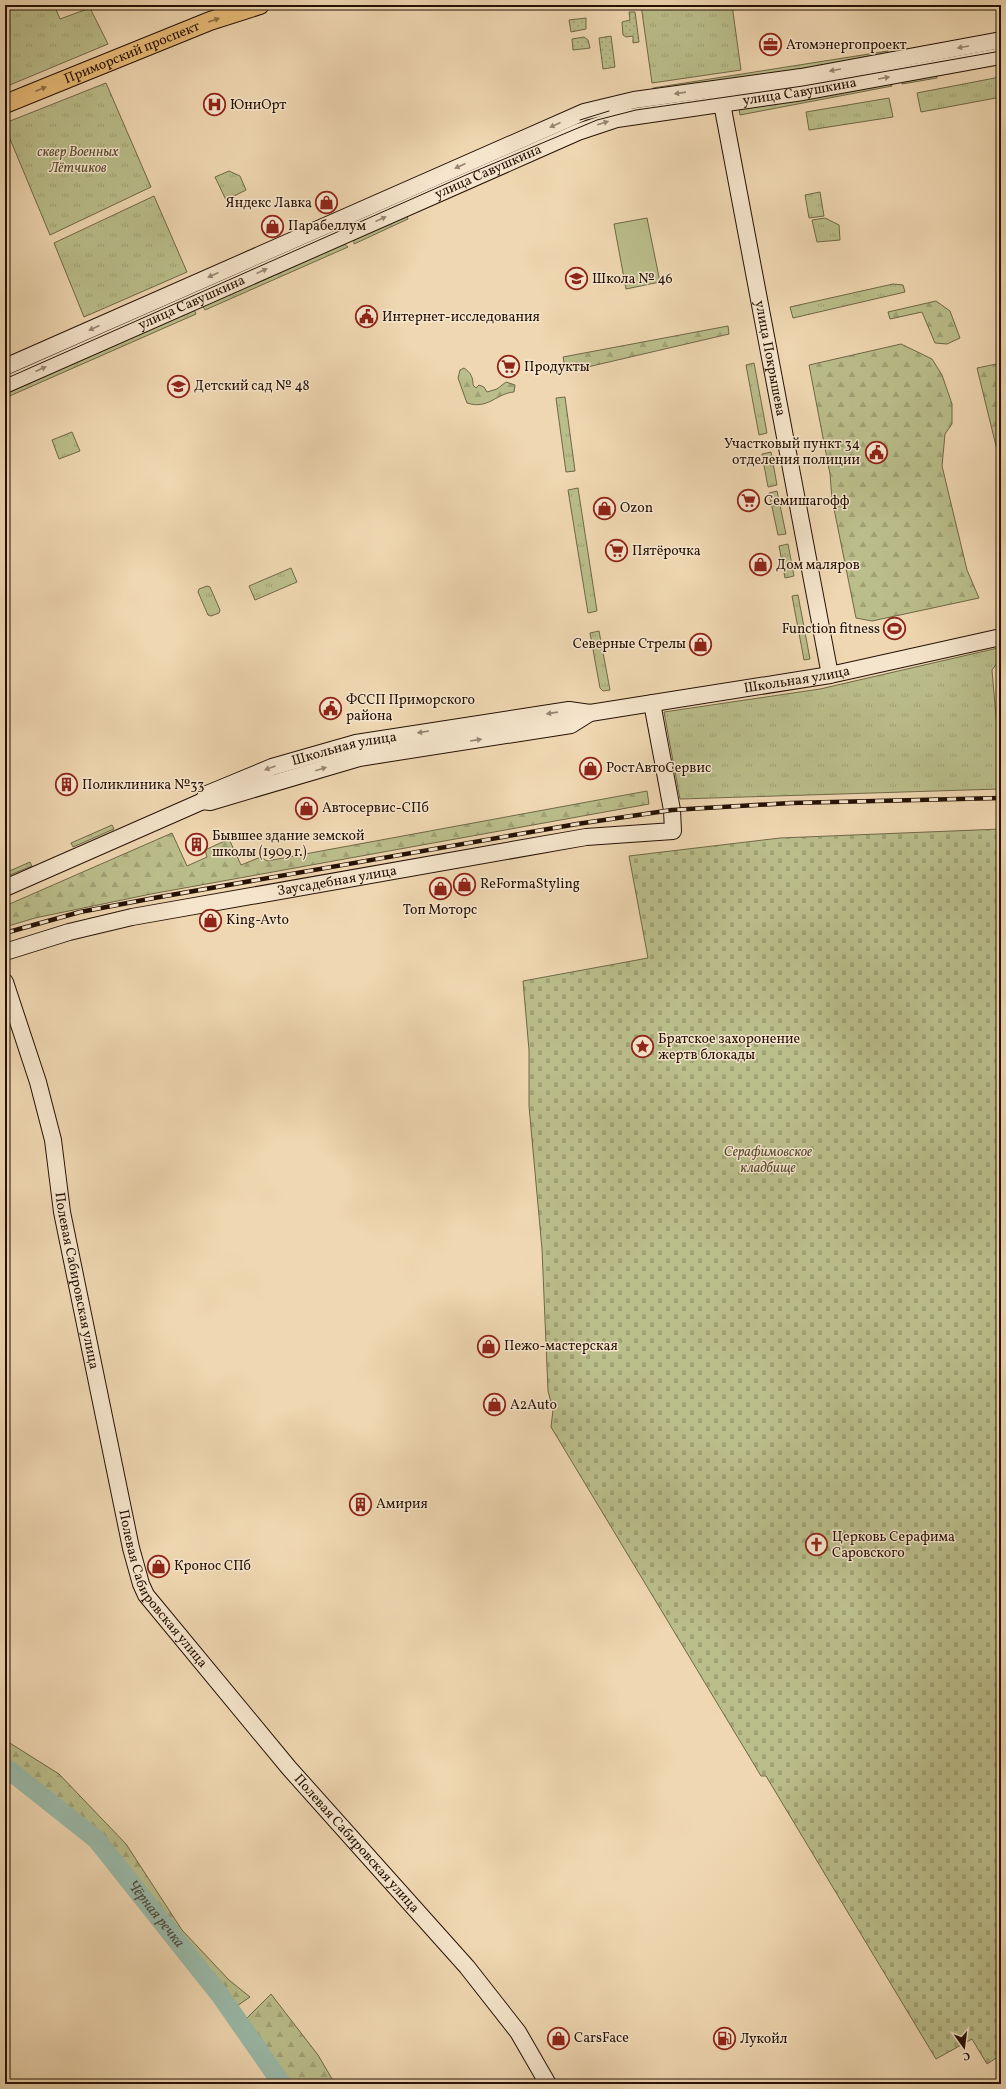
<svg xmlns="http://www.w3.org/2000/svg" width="1006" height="2089" viewBox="0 0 1006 2089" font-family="Vollkorn,serif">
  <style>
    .grass { fill: url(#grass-tufts); stroke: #706748 }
    .forest { fill: url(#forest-firs); stroke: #706748 }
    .cemetery { fill: url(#cemetery-stones); stroke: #706748 }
    .garden { fill: url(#garden-dots); stroke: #706748 }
    .pitch { fill: #babe8b; stroke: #706748 }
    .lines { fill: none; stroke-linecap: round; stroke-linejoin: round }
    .river { stroke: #9abaaa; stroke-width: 19 }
    .secondary-casing { stroke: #251004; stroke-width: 18 }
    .primary-casing { stroke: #251004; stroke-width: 20 }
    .secondary { stroke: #f5e5cc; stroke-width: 16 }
    .primary { stroke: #e8bc78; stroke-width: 18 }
    .tram { stroke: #251004; stroke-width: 1 }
    .rail-casing { stroke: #251004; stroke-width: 4.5 }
    .rail { stroke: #f5e5cc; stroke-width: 3; stroke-dasharray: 9; stroke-linecap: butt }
    .oneway { fill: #906f44 }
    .oneway2 { fill: #978572 }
    .labels { text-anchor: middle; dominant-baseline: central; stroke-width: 3; stroke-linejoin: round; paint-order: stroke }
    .poi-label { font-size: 14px; fill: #251004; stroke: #f5e5cc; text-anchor: start }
    .street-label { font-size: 14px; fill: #251004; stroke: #f5e5cc }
    .park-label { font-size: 14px; font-style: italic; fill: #594d33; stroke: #f5e5cc }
    .water-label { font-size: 15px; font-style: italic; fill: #4e4c3e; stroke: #f5e5cc }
  </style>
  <defs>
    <pattern id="grass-tufts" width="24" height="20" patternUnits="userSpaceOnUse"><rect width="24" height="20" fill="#babe8b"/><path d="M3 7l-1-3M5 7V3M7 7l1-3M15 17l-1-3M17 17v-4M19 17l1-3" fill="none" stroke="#a0a276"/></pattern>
    <pattern id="forest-firs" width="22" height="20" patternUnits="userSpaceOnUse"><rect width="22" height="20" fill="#babe8b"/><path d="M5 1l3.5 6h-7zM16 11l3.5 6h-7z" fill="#a0a276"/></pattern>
    <pattern id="cemetery-stones" width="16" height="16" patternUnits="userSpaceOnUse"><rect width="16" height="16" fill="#babe8b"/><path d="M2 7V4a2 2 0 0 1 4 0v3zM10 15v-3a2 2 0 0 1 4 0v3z" fill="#a0a276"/></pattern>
    <pattern id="garden-dots" width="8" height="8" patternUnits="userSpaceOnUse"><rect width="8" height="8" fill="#babe8b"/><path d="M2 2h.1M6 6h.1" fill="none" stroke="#a0a276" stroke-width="1.8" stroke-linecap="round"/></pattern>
  </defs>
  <rect width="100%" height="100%" fill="#efd7b1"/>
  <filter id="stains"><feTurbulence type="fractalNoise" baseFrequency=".005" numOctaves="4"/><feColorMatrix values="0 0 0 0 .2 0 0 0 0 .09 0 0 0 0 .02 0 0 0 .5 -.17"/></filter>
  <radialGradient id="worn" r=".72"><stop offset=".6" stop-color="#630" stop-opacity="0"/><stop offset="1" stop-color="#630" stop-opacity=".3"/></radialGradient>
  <g class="grass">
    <polygon points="5,5 54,5 60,19 90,8 108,44 5,87"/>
    <polygon points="641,5 732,5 741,70 652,83"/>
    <polygon points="888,51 889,57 654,93 653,88"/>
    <polygon points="936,72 937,78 902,84 902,78"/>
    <polygon points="1000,77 1001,97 921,112 917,93"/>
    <polygon points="890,80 892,86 740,115 739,108"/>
    <polygon points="106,83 151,187 50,235 5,127 5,123"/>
    <polygon points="889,98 893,117 809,130 806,112"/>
    <polygon points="229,171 240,176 246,190 226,200 215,177"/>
    <polygon points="820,192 824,216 809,218 805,195"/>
    <polygon points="154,196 187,272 84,317 54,243"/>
    <polygon points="406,213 408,219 354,244 354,240"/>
    <polygon points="825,218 839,225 840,240 817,242 812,220"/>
    <polygon points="344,244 348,247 205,310 201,303 304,257 308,260"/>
    <polygon points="893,284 903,285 905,292 793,318 790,307"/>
    <polygon points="193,307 196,314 5,398 5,390"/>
    <polygon points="754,363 767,433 759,435 746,365"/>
    <polygon points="565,397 575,471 566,472 556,398"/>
    <polygon points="72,432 80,451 59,459 52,440"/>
    <polygon points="771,452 777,485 768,487 762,454"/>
    <polygon points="578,488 597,611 588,613 568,490"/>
    <polygon points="777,491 786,534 778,535 769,493"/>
    <polygon points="788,544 794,576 785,578 779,546"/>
    <polygon points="291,568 297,582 255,600 249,586"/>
    <polygon points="207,586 210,587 220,610 219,613 211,616 208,615 198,592 199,589"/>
    <polygon points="798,595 810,659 804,660 792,596"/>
    <polygon points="599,631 610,690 603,691 600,688 590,633"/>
    <polygon points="998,648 1000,659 992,670 1000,763 999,789 680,799 664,712 820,689"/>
    <polygon points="112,825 114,829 73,847 71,843"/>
    <polygon points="30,862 32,866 5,877 5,873"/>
  </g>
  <g class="forest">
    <polygon points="936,301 950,311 960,338 947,344 935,343 922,312 890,319 888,312"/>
    <polygon points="728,326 729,334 566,372 563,357"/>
    <polygon points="901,344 932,359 942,375 952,404 952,424 945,434 942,466 967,570 979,598 872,621 856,618 832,499 830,474 809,365"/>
    <polygon points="1001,363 1001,448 997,450 977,368"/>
    <path d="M464,368C471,373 473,377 473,385L476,388L479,385L484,387L487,392L497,389L506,382L515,385L514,392C497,393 488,410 467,403L458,378L460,370Z"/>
    <polygon points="647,791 649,804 151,894 35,918 5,927 5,906 172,833 187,866 207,857 205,850 229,839 241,865 261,857 267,861"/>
    <polygon points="5,1740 59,1774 126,1844 182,1930 229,1980 250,1997 234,2008 99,1838 5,1763"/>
    <polygon points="271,1994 318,2055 335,2084 271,2084 237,2028"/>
  </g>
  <polygon class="cemetery" points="1001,829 1001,2055 987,2064 972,2039 936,2059 766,1776 761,1776 551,1427 553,1410 548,1391 542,1249 529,1106 529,1050 523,981 648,958 629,856 780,838"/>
  <g class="garden">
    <polygon points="629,12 635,12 639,42 633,43 633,36 626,37 623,35 622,22 630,20"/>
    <polygon points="586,18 586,29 571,32 569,20"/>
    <polygon points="611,36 615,67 603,69 599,38"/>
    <polygon points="584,37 588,40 590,48 573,50 572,39"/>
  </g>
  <polygon class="pitch" points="647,218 660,282 626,289 614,224"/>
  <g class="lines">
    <path class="river" id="s1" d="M5,1767L96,1839L220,1995L282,2084"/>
    <defs>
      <g id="secondary">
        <path id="s2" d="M720,93L830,675"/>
        <polyline points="5,367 584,112 634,100 801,77 1001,40"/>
        <path id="s3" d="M5,385L526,155L578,132L617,119L803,92L1001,56"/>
        <path id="s4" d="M203,801L207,794L272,767L356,743L569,710L590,713L830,675L1001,637"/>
        <polyline points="5,888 203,801 210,802 359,758 571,725 590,713"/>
        <path id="s5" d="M5,952L69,932L132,917L586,837L673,831L672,810L652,703"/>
        <path id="s6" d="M5,982L38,1082L53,1140L62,1212L131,1548L141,1584L146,1595L289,1768L467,1967L518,2032L548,2084"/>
      </g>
      <g id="primary">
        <path id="s7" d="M5,104L210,21L260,5"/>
      </g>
    </defs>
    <use href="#secondary" class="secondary-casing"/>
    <use href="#primary" class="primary-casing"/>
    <use href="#secondary" class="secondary"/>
    <use href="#primary" class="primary"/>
    <g class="tram">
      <polyline points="580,120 609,111"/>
      <polyline points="5,379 466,175 597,120 636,110 803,86 1001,51"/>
    </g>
    <defs>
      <polyline id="rail" points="5,933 80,912 154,898 577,824 672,810 791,803 1001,798"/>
    </defs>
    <use href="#rail" class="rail-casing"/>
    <use href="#rail" class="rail"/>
  </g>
  <defs><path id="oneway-solid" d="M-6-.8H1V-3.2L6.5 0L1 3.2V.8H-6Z"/></defs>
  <g class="oneway">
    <use href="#oneway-solid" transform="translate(214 20) rotate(-19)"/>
    <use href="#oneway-solid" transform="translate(41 89) rotate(-22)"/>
  </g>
  <g class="oneway2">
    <use href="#oneway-solid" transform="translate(963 47) rotate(170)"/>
    <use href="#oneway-solid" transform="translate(835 70) rotate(170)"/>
    <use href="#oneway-solid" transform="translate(884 78) rotate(-10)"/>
    <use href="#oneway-solid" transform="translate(680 93) rotate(172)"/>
    <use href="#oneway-solid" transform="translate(603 123) rotate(-17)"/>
    <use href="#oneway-solid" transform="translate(555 125) rotate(156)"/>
    <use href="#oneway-solid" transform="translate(460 166) rotate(156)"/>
    <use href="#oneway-solid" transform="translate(381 219) rotate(-24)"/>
    <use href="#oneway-solid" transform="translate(262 271) rotate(-24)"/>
    <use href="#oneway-solid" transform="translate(213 275) rotate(156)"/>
    <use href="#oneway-solid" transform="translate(94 328) rotate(156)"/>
    <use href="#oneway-solid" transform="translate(41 369) rotate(-24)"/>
    <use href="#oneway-solid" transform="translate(552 713) rotate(172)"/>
    <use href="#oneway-solid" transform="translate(423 732) rotate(171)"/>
    <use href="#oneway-solid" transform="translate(476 740) rotate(-9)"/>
    <use href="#oneway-solid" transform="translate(270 768) rotate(160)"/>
    <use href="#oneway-solid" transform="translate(321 769) rotate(-17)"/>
  </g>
  <defs>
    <symbol id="office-ring" viewBox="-11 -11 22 22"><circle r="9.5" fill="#f5e5cc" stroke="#8f2418" stroke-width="1.5"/><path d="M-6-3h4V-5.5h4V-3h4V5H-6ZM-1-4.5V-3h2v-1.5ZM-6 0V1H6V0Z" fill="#8f2418"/></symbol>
    <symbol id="hospital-ring" viewBox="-11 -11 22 22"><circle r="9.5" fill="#f5e5cc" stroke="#8f2418" stroke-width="1.5"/><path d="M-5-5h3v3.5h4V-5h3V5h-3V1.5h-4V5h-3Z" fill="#8f2418"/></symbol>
    <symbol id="shop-ring" viewBox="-11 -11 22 22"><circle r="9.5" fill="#f5e5cc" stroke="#8f2418" stroke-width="1.5"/><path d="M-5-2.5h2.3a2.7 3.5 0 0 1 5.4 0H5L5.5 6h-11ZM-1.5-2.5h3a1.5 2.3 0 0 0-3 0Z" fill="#8f2418"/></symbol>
    <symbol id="school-ring" viewBox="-11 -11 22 22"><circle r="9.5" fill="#f5e5cc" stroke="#8f2418" stroke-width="1.5"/><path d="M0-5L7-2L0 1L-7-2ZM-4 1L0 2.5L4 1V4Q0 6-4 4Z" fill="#8f2418"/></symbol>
    <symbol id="civic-ring" viewBox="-11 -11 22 22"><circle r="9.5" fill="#f5e5cc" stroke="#8f2418" stroke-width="1.5"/><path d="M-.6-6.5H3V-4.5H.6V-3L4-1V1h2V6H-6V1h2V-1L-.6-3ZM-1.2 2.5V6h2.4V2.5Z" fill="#8f2418"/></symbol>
    <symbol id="supermarket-ring" viewBox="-11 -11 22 22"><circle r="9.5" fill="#f5e5cc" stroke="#8f2418" stroke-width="1.5"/><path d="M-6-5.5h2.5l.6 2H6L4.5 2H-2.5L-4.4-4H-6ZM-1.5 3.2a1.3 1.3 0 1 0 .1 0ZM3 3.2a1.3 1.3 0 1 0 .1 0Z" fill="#8f2418"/></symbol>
    <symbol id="stadium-ring" viewBox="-11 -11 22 22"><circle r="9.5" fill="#f5e5cc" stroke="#8f2418" stroke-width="1.5"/><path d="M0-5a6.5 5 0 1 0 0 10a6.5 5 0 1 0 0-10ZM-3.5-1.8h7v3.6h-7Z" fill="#8f2418"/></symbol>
    <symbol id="building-ring" viewBox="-11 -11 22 22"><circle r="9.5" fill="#f5e5cc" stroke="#8f2418" stroke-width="1.5"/><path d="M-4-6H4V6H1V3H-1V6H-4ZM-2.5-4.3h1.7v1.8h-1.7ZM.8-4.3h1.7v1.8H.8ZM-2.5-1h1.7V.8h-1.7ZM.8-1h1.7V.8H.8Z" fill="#8f2418"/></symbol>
    <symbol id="sight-ring" viewBox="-11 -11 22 22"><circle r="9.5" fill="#f5e5cc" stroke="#8f2418" stroke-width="1.5"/><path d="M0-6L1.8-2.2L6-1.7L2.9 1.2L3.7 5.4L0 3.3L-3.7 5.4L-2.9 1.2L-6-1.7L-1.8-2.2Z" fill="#8f2418"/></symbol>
    <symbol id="church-ring" viewBox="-11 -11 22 22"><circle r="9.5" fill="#f5e5cc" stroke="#8f2418" stroke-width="1.5"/><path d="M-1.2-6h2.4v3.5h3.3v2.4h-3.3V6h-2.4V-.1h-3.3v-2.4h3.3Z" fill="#8f2418"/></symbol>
    <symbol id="fuel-ring" viewBox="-11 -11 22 22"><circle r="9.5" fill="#f5e5cc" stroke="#8f2418" stroke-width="1.5"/><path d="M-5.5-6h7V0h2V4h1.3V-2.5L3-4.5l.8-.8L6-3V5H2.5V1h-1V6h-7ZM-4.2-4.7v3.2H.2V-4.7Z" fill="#8f2418"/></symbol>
  </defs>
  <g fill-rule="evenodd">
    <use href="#office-ring" x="758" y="32" width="25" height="25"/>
    <use href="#hospital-ring" x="202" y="92" width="25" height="25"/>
    <use href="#shop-ring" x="314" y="190" width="25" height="25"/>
    <use href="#shop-ring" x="260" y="214" width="25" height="25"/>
    <use href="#school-ring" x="564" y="266" width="25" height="25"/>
    <use href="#civic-ring" x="354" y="304" width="25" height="25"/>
    <use href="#supermarket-ring" x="496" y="354" width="25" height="25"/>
    <use href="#school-ring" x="166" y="374" width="25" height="25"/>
    <use href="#civic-ring" x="864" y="440" width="25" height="25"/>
    <use href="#supermarket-ring" x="736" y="488" width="25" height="25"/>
    <use href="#shop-ring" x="592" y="496" width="25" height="25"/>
    <use href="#supermarket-ring" x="604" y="538" width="25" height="25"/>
    <use href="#shop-ring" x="748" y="552" width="25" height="25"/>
    <use href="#stadium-ring" x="882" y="616" width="25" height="25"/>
    <use href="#shop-ring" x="688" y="632" width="25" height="25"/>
    <use href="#civic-ring" x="318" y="696" width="25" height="25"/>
    <use href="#shop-ring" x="578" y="756" width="25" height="25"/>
    <use href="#building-ring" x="54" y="772" width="25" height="25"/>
    <use href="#shop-ring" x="294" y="796" width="25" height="25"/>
    <use href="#building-ring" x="184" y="832" width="25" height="25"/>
    <use href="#shop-ring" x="452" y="872" width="25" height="25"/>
    <use href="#shop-ring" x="428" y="876" width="25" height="25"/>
    <use href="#shop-ring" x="198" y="908" width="25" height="25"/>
    <use href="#sight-ring" x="630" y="1034" width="25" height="25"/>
    <use href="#shop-ring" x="476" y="1334" width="25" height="25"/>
    <use href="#shop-ring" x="482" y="1392" width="25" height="25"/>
    <use href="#building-ring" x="348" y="1492" width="25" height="25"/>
    <use href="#church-ring" x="804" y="1532" width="25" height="25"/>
    <use href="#shop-ring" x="146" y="1554" width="25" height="25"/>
    <use href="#shop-ring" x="546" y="2026" width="25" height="25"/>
    <use href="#fuel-ring" x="712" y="2026" width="25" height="25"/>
  </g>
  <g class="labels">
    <g class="poi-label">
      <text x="786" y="45">Атомэнергопроект</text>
      <text x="230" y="105">ЮниОрт</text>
      <text x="312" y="203" text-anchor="end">Яндекс Лавка</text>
      <text x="288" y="226">Парабеллум</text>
      <text x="592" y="279">Школа № 46</text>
      <text x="382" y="317">Интернет-исследования</text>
      <text x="524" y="367">Продукты</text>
      <text x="194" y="386">Детский сад № 48</text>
      <text x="860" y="444" text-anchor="end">Участковый пункт 34<tspan x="860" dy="16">отделения полиции</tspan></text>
      <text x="764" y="501">Семишагофф</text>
      <text x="620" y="508">Ozon</text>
      <text x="632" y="551">Пятёрочка</text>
      <text x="776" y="565">Дом маляров</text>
      <text x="880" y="629" text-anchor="end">Function fitness</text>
      <text x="686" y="644" text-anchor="end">Северные Стрелы</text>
      <text x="346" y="700">ФССП Приморского<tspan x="346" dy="16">района</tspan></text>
      <text x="606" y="768">РостАвтоСервис</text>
      <text x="82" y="785">Поликлиника №33</text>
      <text x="322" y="808">Автосервис-СПб</text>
      <text x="212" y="836">Бывшее здание земской<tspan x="212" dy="16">школы (1909 г.)</tspan></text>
      <text x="480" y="884">ReFormaStyling</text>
      <text x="440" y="910" text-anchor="middle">Топ Моторс</text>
      <text x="226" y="920">King-Avto</text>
      <text x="658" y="1039">Братское захоронение<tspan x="658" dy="16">жертв блокады</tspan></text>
      <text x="504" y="1346">Пежо-мастерская</text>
      <text x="510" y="1405">A2Auto</text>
      <text x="376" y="1504">Амирия</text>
      <text x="832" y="1537">Церковь Серафима<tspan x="832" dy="16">Саровского</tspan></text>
      <text x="174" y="1566">Кронос СПб</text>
      <text x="574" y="2038">CarsFace</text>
      <text x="740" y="2039">Лукойл</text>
    </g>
    <g class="street-label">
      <text stroke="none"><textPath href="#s7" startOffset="137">Приморский проспект</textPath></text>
      <text stroke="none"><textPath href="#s3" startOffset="852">улица Савушкина</textPath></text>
      <text stroke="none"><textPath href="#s3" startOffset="528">улица Савушкина</textPath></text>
      <text stroke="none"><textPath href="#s3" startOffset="204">улица Савушкина</textPath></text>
      <text stroke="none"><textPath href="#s2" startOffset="270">улица Покрышева</textPath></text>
      <text stroke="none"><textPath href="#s4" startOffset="612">Школьная улица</textPath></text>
      <text stroke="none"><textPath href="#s4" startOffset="153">Школьная улица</textPath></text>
      <text stroke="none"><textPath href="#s5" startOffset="340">Заусадебная улица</textPath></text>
      <text stroke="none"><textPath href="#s6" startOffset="308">Полевая Сабировская улица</textPath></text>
      <text stroke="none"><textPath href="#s6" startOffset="632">Полевая Сабировская улица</textPath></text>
      <text stroke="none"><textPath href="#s6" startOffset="956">Полевая Сабировская улица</textPath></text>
    </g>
    <g class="park-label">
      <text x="78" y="152">сквер Военных<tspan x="78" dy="16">Лётчиков</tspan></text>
      <text x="768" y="1152">Серафимовское<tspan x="768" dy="16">кладбище</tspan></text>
    </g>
    <g class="water-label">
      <text stroke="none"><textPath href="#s1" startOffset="212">Чёрная речка</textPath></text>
    </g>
  </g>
  <rect width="1006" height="2089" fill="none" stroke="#efd7b1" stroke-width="20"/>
  <rect x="6" y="6" width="994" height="2077" fill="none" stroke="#251004" stroke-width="2"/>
  <rect x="10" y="10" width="986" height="2069" fill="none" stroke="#251004"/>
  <g transform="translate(964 2047) rotate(166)" stroke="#f5e5cc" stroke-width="3" paint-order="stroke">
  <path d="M0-3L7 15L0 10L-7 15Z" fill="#251004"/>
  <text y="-6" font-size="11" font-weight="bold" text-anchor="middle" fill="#251004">С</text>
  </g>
  <rect width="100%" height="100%" filter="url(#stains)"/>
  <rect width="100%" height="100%" fill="url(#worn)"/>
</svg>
